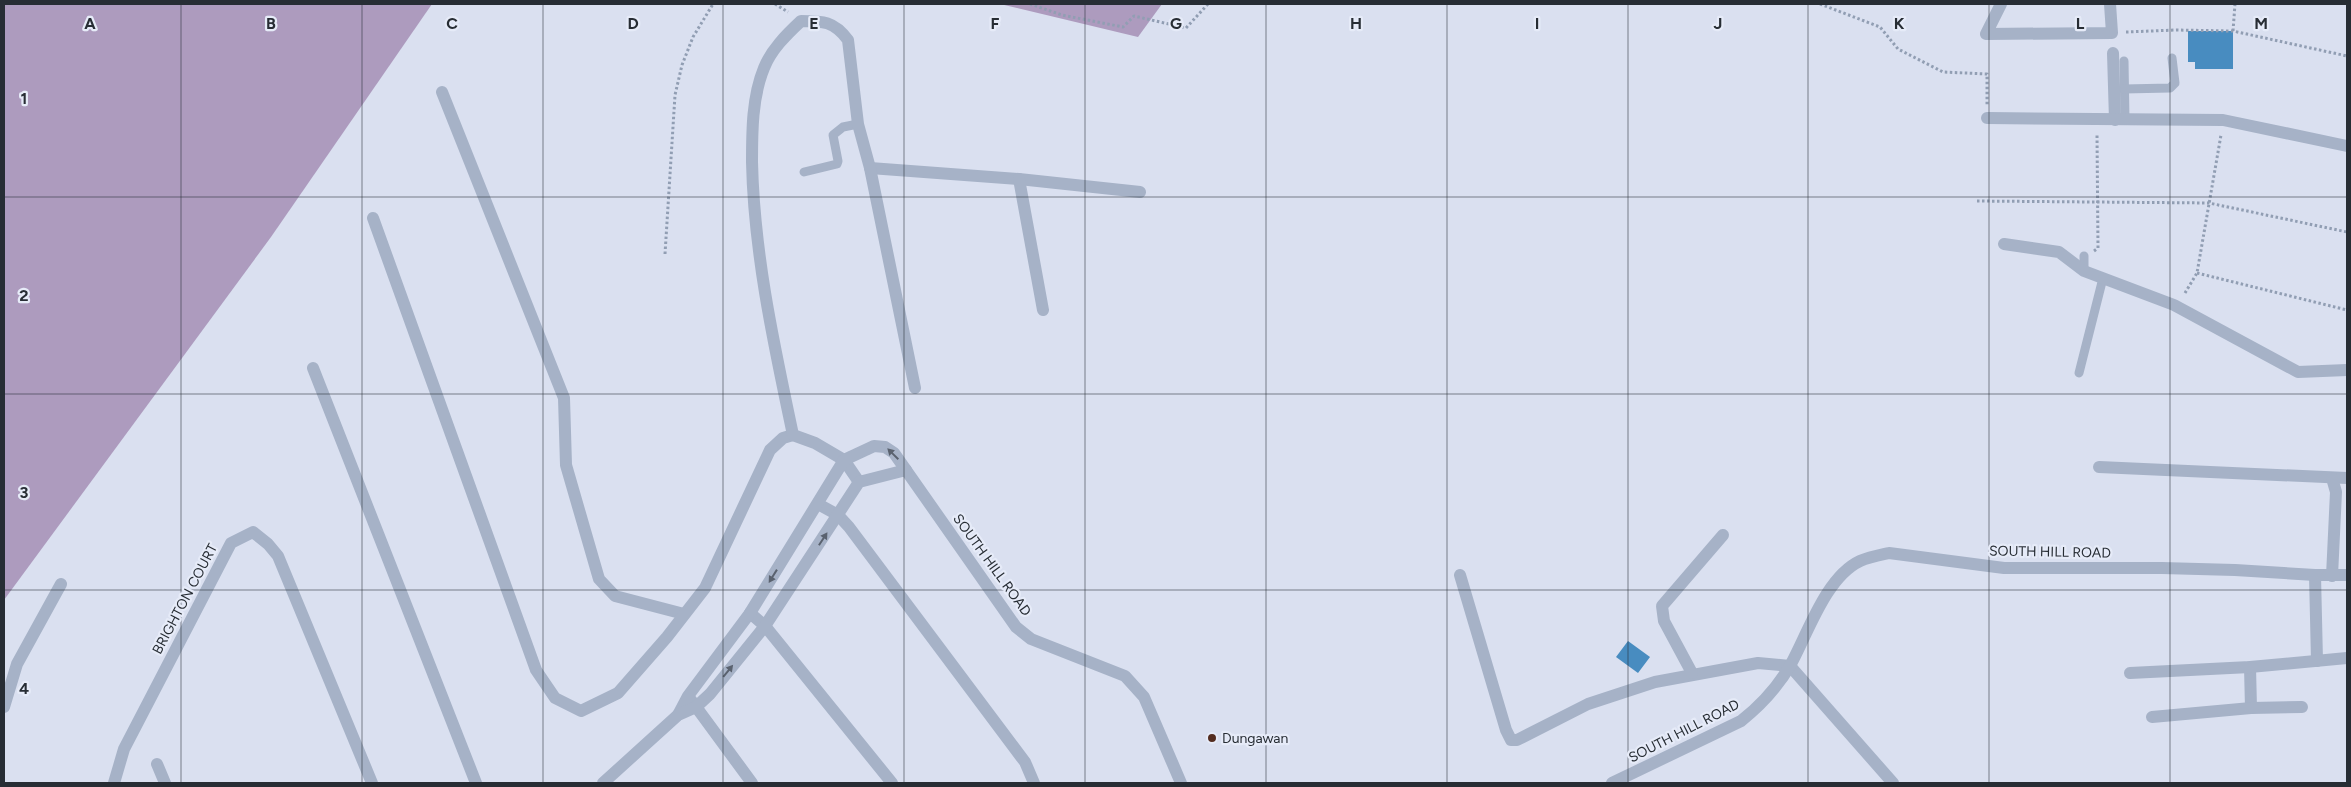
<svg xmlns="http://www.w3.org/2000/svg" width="2351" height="787" viewBox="0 0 2351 787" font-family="Figtree,sans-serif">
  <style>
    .green { fill: #ad9bbe }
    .building { fill: #488cc0 }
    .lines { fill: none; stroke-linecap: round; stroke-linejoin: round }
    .path { stroke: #919eb3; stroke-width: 3; stroke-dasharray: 2.5 2.5; stroke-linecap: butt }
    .lane { stroke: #a6b2c7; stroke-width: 9 }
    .street { stroke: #a6b2c7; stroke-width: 12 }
    .oneway { fill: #5a626f }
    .grid { fill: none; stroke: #272d34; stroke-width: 1; stroke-opacity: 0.55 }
    .poi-dot { fill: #532c1f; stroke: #e6ebf8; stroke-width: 2 }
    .labels { text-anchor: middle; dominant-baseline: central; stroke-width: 4.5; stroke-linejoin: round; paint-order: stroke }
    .street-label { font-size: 14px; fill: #272d34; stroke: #e6ebf8 }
    .poi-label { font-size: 14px; fill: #272d34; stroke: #e6ebf8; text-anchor: start }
    .grid-label { font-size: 16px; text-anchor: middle; font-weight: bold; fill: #272d34; stroke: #e6ebf8; stroke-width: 4.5; stroke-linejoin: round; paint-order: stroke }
  </style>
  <rect width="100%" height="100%" fill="#dae0f0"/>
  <g class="green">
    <polygon points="4,4 432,4 271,237 4,600"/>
    <polygon points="1000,4 1162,4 1138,37"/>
  </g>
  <g class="building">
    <polygon points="2188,31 2233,31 2233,69 2195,69 2195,62 2188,62"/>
    <polygon points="1628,641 1650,657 1638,673 1616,657"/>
  </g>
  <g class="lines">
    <g class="path">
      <polyline points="775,4 788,12"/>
      <polyline points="1030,4 1062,15 1123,27 1134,16 1186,28 1208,4"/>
      <polyline points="1820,4 1880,27 1898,49 1943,72 1987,74 1987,105"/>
      <polyline points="2233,31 2235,4"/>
      <polyline points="2126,32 2176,30 2233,31 2347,56"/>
      <polyline points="1977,201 2209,203 2347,232"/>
      <polyline points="2094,251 2098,248 2097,134"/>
      <polyline points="665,254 675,95 682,65 693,37 713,4"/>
      <polyline points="2197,273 2347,310"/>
      <polyline points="2185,293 2197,273 2221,135"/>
    </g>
    <g class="lane">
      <polyline points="2124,61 2125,120"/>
      <polyline points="2124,89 2170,88 2175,83 2172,58"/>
      <polyline points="804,172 837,164 838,161 833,135 843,127 858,124"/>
      <polyline points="2084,271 2084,256"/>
      <polyline points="2079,373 2103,278"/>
    </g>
    <g class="street">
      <polyline points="2001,4 1986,34 2112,33 2110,4"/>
      <polyline points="2113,53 2115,120"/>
      <polyline points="442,92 564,398 566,465 599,579 615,596 684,614"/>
      <polyline points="1987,118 2223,120 2347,146"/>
      <polyline points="870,168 1019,179 1140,192"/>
      <polyline points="1019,179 1043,310"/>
      <polyline points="373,218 536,670 555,698 581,711 618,693 667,637 705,588 770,450 783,438 793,435"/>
      <polyline points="2004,244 2059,252 2084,271 2174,305 2298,372 2347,370"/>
      <polyline points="313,368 476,783"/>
      <polyline points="2099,467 2347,478"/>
      <path d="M859,482L844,460L815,443L793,435C774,345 754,254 752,162C752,132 752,97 764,68C771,50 786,35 801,21C823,21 834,21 848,40L858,124L870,168L915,388"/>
      <polyline points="818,504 838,515 849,527 1025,762 1034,783"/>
      <polyline points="1460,575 1506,730 1511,740 1517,740 1588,704 1655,682 1758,663 1790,666 1893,783"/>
      <polyline points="2315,575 2317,661"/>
      <polyline points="2332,576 2336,492 2332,478"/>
      <polyline points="750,613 765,626 892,783"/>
      <polyline points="2250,667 2251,708"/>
      <polyline points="1692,673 1664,621 1662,606 1723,535"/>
      <polyline points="2130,673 2250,667 2347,658"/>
      <polyline points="691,700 752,783"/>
      <polyline points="4,707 17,664 61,584"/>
      <polyline points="678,715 688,696 750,613 844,460 874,446 885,447 894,453 1016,627 1031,639 1125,676 1144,697 1181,783"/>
      <polyline points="2152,717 2251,708 2302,707"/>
      <polyline points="157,764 165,783"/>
      <polyline points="114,783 124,749 231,543 253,532 268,544 278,556 372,783"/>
      <polyline points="603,783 678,715 696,707 710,694 765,626 859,482 906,470"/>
      <path d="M1612,783L1741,721C1760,706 1779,685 1791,664C1808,633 1826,577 1860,561C1869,557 1880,555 1889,553L2004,568H2162L2235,570L2315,575H2347"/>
    </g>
  </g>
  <defs><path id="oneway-solid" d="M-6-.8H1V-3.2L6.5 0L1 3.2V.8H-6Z" transform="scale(1.25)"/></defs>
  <g class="oneway">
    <use href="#oneway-solid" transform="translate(893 454) rotate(-135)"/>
    <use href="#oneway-solid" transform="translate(823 539) rotate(-57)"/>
    <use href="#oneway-solid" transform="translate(773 576) rotate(122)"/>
    <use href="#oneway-solid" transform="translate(728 671) rotate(-51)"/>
  </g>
  <path class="grid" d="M181,4V783M362,4V783M543,4V783M723,4V783M904,4V783M1085,4V783M1266,4V783M1447,4V783M1628,4V783M1808,4V783M1989,4V783M2170,4V783M4,197H2347M4,394H2347M4,590H2347"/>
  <circle class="poi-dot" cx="1212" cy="738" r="5"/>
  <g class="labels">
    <g class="street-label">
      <text transform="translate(2050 552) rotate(1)">SOUTH HILL ROAD</text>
      <text transform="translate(992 565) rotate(54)">SOUTH HILL ROAD</text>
      <text transform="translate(185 599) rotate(-62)">BRIGHTON COURT</text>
      <text transform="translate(1684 731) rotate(-27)">SOUTH HILL ROAD</text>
    </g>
    <g class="poi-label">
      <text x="1222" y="738">Dungawan</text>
    </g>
  </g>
  <g class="grid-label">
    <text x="90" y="29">A</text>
    <text x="271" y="29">B</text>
    <text x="452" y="29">C</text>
    <text x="633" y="29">D</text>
    <text x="814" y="29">E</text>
    <text x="995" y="29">F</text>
    <text x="1176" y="29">G</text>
    <text x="1356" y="29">H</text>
    <text x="1537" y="29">I</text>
    <text x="1718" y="29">J</text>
    <text x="1899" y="29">K</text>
    <text x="2080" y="29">L</text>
    <text x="2261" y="29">M</text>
    <text x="24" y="104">1</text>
    <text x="24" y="301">2</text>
    <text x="24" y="498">3</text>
    <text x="24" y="694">4</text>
  </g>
  <rect width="2351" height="787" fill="none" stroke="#272d34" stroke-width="10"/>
</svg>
